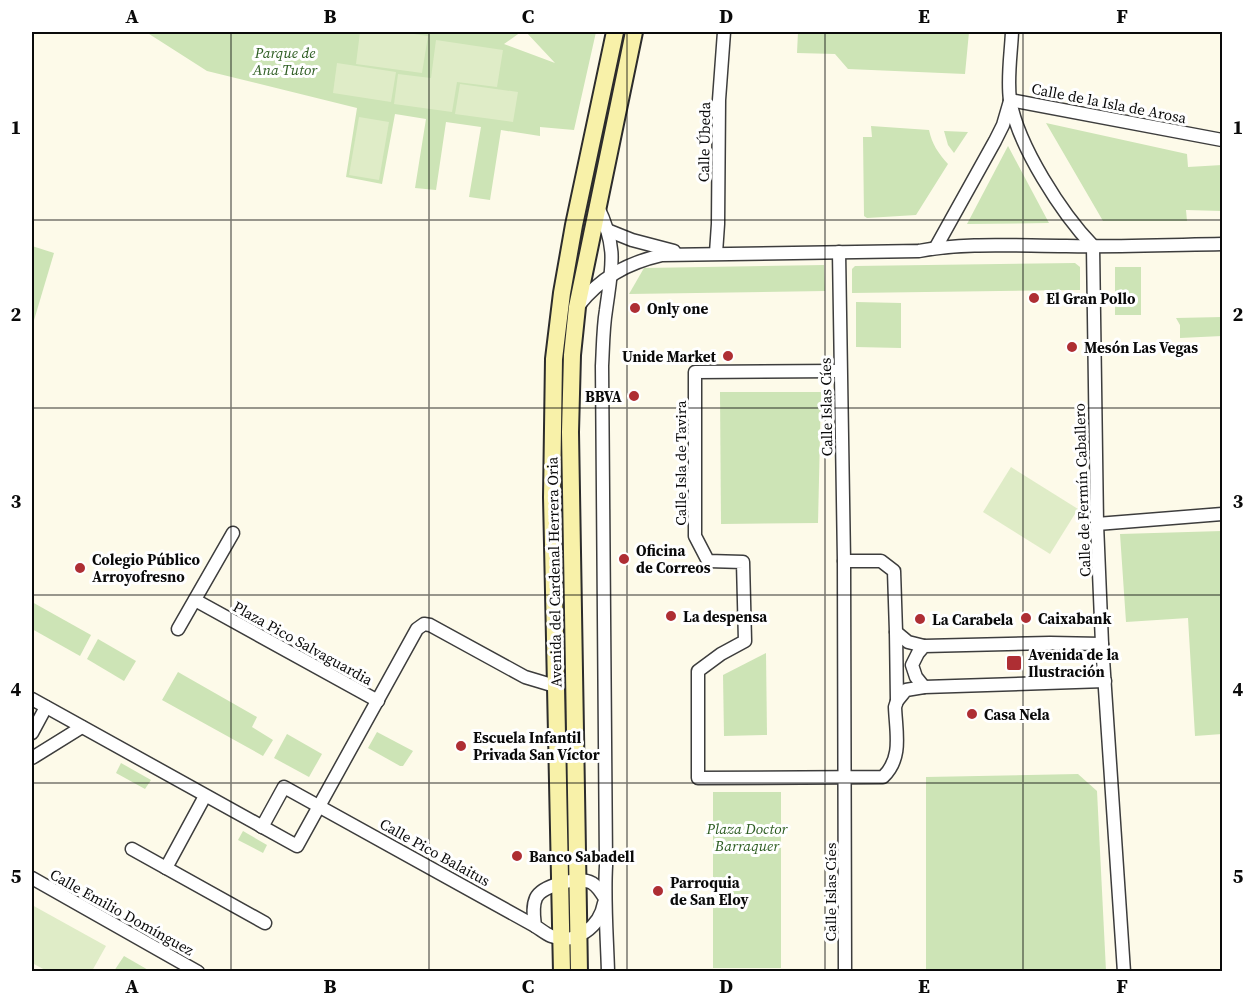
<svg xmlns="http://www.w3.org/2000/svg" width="1254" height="1003" viewBox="0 0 1254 1003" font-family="'Source Serif 4',serif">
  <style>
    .green { fill: #cde4b6 }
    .pitch { fill: #dfecc7 }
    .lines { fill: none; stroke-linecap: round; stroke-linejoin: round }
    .minor-casing { stroke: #3d3d3d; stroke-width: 15 }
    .secondary-casing { stroke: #2c2c2c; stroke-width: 20 }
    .minor { stroke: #fff; stroke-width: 12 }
    .secondary { stroke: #f8f1a9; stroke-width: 16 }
    .grid { fill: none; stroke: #0a0a0a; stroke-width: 1.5; stroke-opacity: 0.55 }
    .poi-dot { fill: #ae2e33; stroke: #fff; stroke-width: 2 }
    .labels { text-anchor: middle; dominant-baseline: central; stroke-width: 6; stroke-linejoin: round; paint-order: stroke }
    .park-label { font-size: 15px; font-style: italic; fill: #2c5c21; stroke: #fff }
    .street-label { font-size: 15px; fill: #0a0a0a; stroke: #fff }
    .poi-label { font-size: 15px; font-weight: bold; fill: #0a0a0a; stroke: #fff; text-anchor: start }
    .neatline { fill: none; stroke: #0a0a0a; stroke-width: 2 }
    .grid-label { font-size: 20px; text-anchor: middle; font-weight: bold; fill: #0a0a0a }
  </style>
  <rect width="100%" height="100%" fill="#fdfae9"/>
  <g class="green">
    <polygon points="146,32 521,32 504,44 555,63 526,32 596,32 574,130 540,127 540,136 501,130 490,200 469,197 481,127 446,122 436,190 415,188 426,119 395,114 382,184 346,177 357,108 207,71"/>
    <polygon points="798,32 969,32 965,74 848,69 835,54 797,53"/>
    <polygon points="1046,123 1187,154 1188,167 1222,165 1222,211 1186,210 1187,221 1103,221"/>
    <path d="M871,126L929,130C932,144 938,153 948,164L916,215L867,218L864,216L863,137H872Z"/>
    <polygon points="944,131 968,132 954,153 948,145"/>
    <polygon points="1008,146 1049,223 967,224"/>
    <polygon points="32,246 54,253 32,327"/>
    <polygon points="1075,263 1080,267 1080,290 852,293 852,269 855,266"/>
    <polygon points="824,265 825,291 629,294 644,268"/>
    <rect x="1115" y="267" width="26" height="48"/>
    <polygon points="856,302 901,303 901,348 856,347"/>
    <polygon points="1222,317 1222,336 1180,338 1180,325 1176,318"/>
    <polygon points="720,392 821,392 818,523 721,524"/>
    <polygon points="1222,531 1222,734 1195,736 1188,618 1126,622 1120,534"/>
    <polygon points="32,602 91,635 80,656 32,629"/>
    <polygon points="98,639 136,661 124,681 87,659"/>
    <polygon points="766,653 767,735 724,736 723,675"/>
    <polygon points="178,672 257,717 252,727 273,740 263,756 162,700"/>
    <polygon points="377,732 413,751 403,766 400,766 368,748"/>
    <polygon points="287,734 322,754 309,777 274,758"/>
    <polygon points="121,763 151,780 145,789 116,773"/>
    <polygon points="1078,774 1097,791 1106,971 926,971 926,777"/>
    <rect x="713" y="792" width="68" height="176"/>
    <polygon points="243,831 267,845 263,853 238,840"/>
    <polygon points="124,956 150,971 114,971"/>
  </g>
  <g class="pitch">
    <polygon points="360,32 400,32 428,36 422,73 356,64"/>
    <polygon points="436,40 503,50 497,87 457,82 452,112 394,104 398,74 431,78"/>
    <polygon points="337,63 396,72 391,102 333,93"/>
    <polygon points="460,84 518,92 513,122 455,114"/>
    <polygon points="359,117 389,122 379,180 349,175"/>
    <polygon points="1011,467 1078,509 1050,554 983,512"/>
    <polygon points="32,905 106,946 92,971 47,971 32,963"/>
  </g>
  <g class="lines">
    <defs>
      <g id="minor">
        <path d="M1012,32C1011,54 1007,78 1010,100C1018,146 1062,214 1093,246L1097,524L1102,644L1124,972"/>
        <polyline points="1010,100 1222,140"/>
        <path d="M597,205C618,248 612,266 606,310C603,328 603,348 602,366L606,866C604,901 607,936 608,972"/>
        <polyline points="607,230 632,240 674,251"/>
        <polyline points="936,247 995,141 1003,125 1010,101"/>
        <polyline points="839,252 844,561 845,972"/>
        <polyline points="716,253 718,224 719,100 724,32"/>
        <path d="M578,306C600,278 627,263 662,255L919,251C966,242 1017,246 1066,246C1118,247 1170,245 1222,244"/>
        <path d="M840,371L695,372V536L708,561L743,562L745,641L721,654L698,671V778L883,777C903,758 896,733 895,707L897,701L906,690L924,687"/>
        <polyline points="1097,524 1222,514"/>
        <polyline points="844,561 881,561 894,571 896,632 908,642 924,646"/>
        <polyline points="195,600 378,701"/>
        <polyline points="178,629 233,533"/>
        <polyline points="896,632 897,701"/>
        <polyline points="1102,644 1050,643 924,646 918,653 912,665 916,677 924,687 1105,681"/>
        <polyline points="32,699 297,846 417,629 424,624 430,625 525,677 555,686"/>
        <polyline points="32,733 46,707"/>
        <polyline points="32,758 82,727"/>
        <polyline points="262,827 284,787 535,926"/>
        <polyline points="132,849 265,923"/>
        <polyline points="166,868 205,796"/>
        <polyline points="32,878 198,972"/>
        <path d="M604,897C601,892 597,886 592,883C579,876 542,885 536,898C532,907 534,917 535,926C540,929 546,934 551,936C576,946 600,926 604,903"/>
      </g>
      <g id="secondary">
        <polyline points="562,972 552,497 554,359 562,293 574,225 615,32"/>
        <polyline points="579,972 570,432 572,355 577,307 634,32"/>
      </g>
    </defs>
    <use href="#minor" class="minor-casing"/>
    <use href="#secondary" class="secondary-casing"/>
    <use href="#minor" class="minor"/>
    <use href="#secondary" class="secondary"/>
  </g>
  <path class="grid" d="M231,32V972M429,32V972M627,32V972M825,32V972M1023,32V972M32,220H1222M32,408H1222M32,595H1222M32,783H1222"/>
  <g class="poi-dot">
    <circle cx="1034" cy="298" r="6"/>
    <circle cx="635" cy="308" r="6"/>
    <circle cx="1072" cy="347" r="6"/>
    <circle cx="728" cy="356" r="6"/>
    <circle cx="634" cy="396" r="6"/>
    <circle cx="624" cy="559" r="6"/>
    <circle cx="80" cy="568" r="6"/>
    <circle cx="671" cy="616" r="6"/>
    <circle cx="1026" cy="618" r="6"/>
    <circle cx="920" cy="619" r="6"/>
    <rect x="1006" y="655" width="16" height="16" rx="3"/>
    <circle cx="972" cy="714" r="6"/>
    <circle cx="461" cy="746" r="6"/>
    <circle cx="517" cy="856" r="6"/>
    <circle cx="658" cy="891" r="6"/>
  </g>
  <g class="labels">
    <g class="park-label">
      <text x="285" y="52">Parque de<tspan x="285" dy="17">Ana Tutor</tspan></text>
      <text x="747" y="828">Plaza Doctor<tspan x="747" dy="17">Barraquer</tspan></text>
    </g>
    <g class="street-label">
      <text transform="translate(1109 103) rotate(11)">Calle de la Isla de Arosa</text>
      <text transform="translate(704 142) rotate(-89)">Calle Úbeda</text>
      <text transform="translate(826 407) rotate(-91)">Calle Islas Cíes</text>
      <text transform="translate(680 463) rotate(-90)">Calle Isla de Tavira</text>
      <text transform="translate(1082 490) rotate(-92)">Calle de Fermín Caballero</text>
      <text transform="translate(554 572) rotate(-91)">Avenida del Cardenal Herrera Oria</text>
      <text transform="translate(303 643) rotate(29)">Plaza Pico Salvaguardia</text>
      <text transform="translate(435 852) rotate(29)">Calle Pico Balaitus</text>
      <text transform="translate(830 892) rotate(-90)">Calle Islas Cíes</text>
      <text transform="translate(122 912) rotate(29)">Calle Emilio Domínguez</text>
    </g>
    <g class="poi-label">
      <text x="1046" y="298">El Gran Pollo</text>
      <text x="647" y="308">Only one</text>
      <text x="1084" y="347">Mesón Las Vegas</text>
      <text x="716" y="356" text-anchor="end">Unide Market</text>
      <text x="622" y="396" text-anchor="end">BBVA</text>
      <text x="636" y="550">Oficina<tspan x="636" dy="17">de Correos</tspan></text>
      <text x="92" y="559">Colegio Público<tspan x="92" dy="17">Arroyofresno</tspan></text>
      <text x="683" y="616">La despensa</text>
      <text x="1038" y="618">Caixabank</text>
      <text x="932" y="619">La Carabela</text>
      <text x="1028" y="654">Avenida de la<tspan x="1028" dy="17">Ilustración</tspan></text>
      <text x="984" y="714">Casa Nela</text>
      <text x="473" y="737">Escuela Infantil<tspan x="473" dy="17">Privada San Víctor</tspan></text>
      <text x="529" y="856">Banco Sabadell</text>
      <text x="670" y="882">Parroquia<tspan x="670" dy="17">de San Eloy</tspan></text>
    </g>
  </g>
  <rect width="1254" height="1003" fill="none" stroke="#ffffff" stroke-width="66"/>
  <rect x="33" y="33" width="1188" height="937" class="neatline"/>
  <g class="grid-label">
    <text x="132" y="23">A</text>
    <text x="330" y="23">B</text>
    <text x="528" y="23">C</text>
    <text x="726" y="23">D</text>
    <text x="924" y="23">E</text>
    <text x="1122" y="23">F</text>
    <text x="16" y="134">1</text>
    <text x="1238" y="134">1</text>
    <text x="16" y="321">2</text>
    <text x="1238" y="321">2</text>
    <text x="16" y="508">3</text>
    <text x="1238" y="508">3</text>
    <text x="16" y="696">4</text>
    <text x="1238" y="696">4</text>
    <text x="16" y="883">5</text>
    <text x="1238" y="883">5</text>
    <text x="132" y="993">A</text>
    <text x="330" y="993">B</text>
    <text x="528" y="993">C</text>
    <text x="726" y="993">D</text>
    <text x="924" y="993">E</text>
    <text x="1122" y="993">F</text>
  </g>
</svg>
